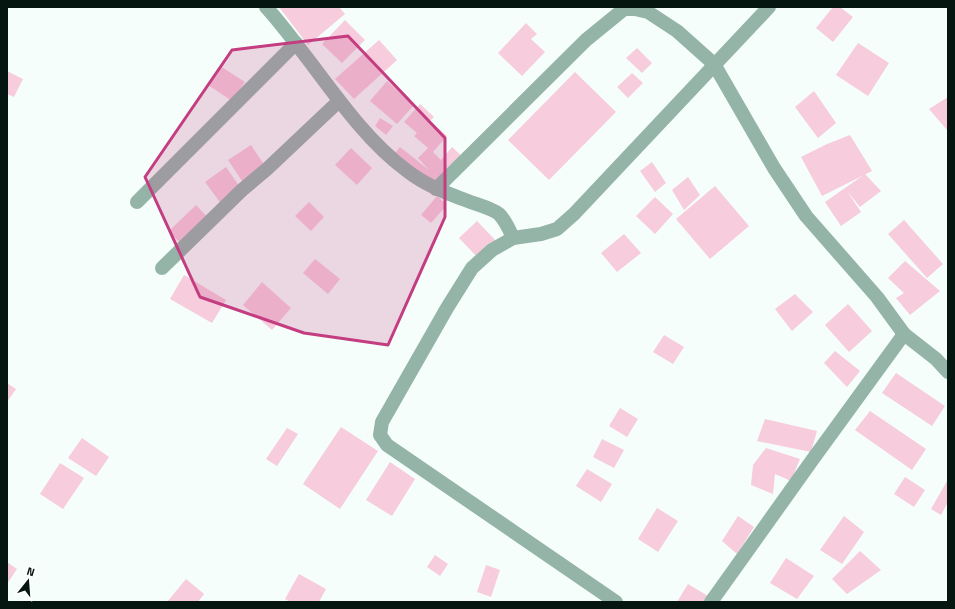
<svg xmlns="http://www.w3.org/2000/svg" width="955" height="609" viewBox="0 0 955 609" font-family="'Titillium Web',sans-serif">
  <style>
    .building { fill: #f7ccdc }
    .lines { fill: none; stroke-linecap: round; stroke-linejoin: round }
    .minor { stroke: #94b4a8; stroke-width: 14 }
    .marked { fill: #c33d80; fill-opacity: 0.2; stroke: #c33d80; stroke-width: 3; stroke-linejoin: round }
  </style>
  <rect width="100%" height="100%" fill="#f6fefb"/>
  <g class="building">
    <polygon points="279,7 339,7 345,14 308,45"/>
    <polygon points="833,7 840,7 853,17 833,42 816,28"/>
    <polygon points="345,20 365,40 342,63 322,44"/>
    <polygon points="526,23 537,34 531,39 545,52 522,76 498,53"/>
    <polygon points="379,40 397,60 354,99 335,79"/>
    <polygon points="858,43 889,63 868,96 836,75"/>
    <polygon points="637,48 652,63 642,73 626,58"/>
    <polygon points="220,66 245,82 232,101 208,85"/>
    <polygon points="7,71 23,79 14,97 7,94"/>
    <polygon points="575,72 616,112 549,180 508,140"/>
    <polygon points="632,73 643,83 628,98 617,87"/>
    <polygon points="387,81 414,105 397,124 370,101"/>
    <polygon points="814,91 836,123 818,138 795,107"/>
    <polygon points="948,97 948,130 947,130 929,109"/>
    <polygon points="420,104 434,117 430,121 447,136 433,152 441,160 452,147 469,163 441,193 394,154 400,147 429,170 418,158 428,148 414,136 417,133 404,122"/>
    <polygon points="380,118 393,126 386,135 375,126"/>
    <polygon points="850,135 872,171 822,196 801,157 827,144"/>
    <polygon points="251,145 267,169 244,184 228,160"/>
    <polygon points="351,148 372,168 357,185 335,165"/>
    <polygon points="652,162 666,183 655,192 640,171"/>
    <polygon points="226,167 242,190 222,205 205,182"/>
    <polygon points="865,174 881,191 860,207 847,191 861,212 841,226 825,202"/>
    <polygon points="688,177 700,195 684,210 672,190"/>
    <polygon points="715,186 749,226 710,259 676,219"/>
    <polygon points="437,196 447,205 431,223 421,215"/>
    <polygon points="655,197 673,214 655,234 636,216"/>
    <polygon points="309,202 324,217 311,231 295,216"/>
    <polygon points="196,205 211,221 184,247 169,231"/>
    <polygon points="904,220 943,264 927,278 888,234"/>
    <polygon points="477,221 497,242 479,259 459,238"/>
    <polygon points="624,234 641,253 617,272 601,253"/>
    <polygon points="315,259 340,279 328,294 303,273"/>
    <polygon points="905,261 940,291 910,315 896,298 904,293 888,278"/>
    <polygon points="184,275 226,300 212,323 170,299"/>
    <polygon points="262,282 291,308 272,330 243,305"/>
    <polygon points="795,294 813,312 792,331 775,309"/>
    <polygon points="848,304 872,331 849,352 825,325"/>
    <polygon points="664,335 684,347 673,364 653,352"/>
    <polygon points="835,351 860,371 847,387 824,363"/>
    <polygon points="896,373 945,406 932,426 882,393"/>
    <polygon points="7,383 16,389 7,402"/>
    <polygon points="620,408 638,419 627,437 609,426"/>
    <polygon points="870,411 926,449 912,470 855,430"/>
    <polygon points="765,419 817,431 811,452 757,441"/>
    <polygon points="341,427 378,451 340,509 303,484"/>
    <polygon points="287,428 298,434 277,466 266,459"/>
    <polygon points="82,438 109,457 96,476 68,458"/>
    <polygon points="602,439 624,450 614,468 593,457"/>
    <polygon points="766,448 800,459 791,481 775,474 773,494 751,485 753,465"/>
    <polygon points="390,462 415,479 392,516 366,500"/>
    <polygon points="60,463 84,478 63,509 40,494"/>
    <polygon points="587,469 612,484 601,502 576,486"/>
    <polygon points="905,477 925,490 914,507 894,494"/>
    <polygon points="947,481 948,482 948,502 941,515 931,509"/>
    <polygon points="657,508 678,521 658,552 638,539"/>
    <polygon points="738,516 754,527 737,554 722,541"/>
    <polygon points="844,516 864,532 842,564 820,550"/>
    <polygon points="860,551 881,570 847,594 832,579"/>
    <polygon points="435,555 448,564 440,576 427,567"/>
    <polygon points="786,558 814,576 797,599 770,583"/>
    <polygon points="7,562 17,569 7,584"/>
    <polygon points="486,565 500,570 491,597 477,592"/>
    <polygon points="299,574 326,589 319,602 290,602 285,599"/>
    <polygon points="186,579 204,594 198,602 167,602"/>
    <polygon points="688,584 713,599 711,602 677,602"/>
  </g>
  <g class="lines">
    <g class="minor">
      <path d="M266,7C277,19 287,32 297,45C331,88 362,137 406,170C425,185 446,193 468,201C478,205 491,208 499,214C506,221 509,229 513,238"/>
      <polyline points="436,189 586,40 624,9 635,9 648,12 677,31 714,64 774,168 806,216 877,297 904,334 936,359 948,372"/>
      <polyline points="137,202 296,43"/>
      <polyline points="162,268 242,190 267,169 339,101"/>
      <polyline points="616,602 387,445 380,435 382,422 447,308 472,268 492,250 513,238 541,234 557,229 574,214 769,7"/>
      <polyline points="711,602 813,459 904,334"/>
    </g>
  </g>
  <path class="marked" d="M348,36L445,138V217L388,345L304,333L200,297L145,177L232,50Z"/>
  <rect width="955" height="609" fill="none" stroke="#05150f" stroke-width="16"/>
  <g transform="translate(28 581) rotate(17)" stroke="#ffffff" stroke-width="3" paint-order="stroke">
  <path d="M0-3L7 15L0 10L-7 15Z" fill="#05150f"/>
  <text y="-6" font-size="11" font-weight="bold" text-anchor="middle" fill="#05150f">N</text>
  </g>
</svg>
